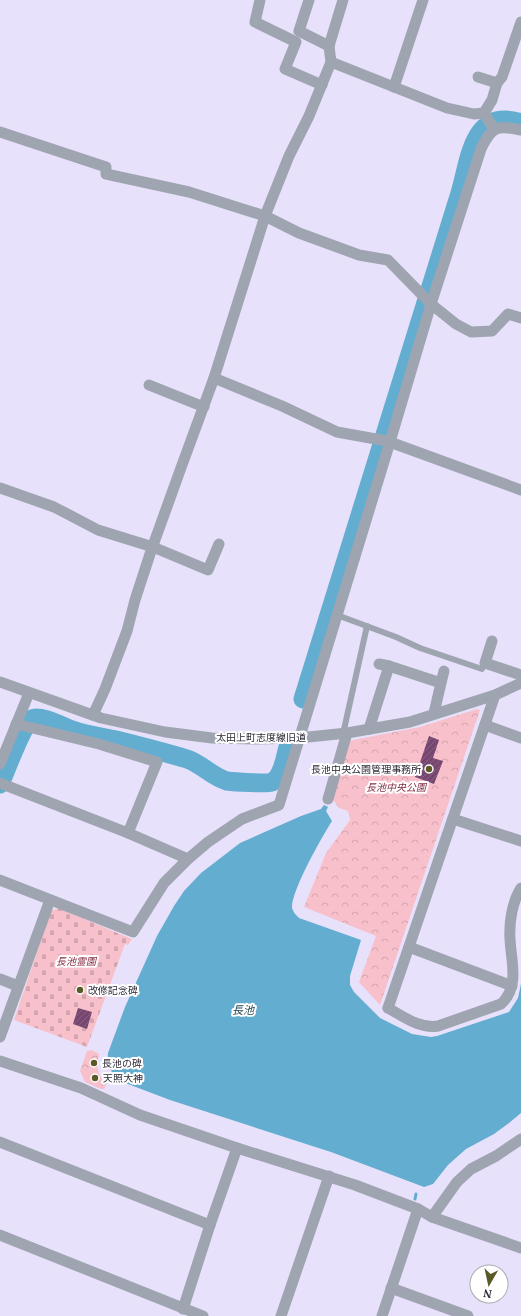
<svg xmlns="http://www.w3.org/2000/svg" width="521" height="1316" viewBox="0 0 521 1316" font-family="'PT Serif','Noto Sans JP',serif">
  <style>
    .forest { fill: url(#forest-crowns) }
    .cemetery { fill: url(#cemetery-stones) }
    .water { fill: #62add0 }
    .lines { fill: none; stroke-linecap: round; stroke-linejoin: round }
    .stream { stroke: #62add0; stroke-width: 3 }
    .river { stroke: #62add0; stroke-width: 19 }
    .building { fill: url(#building-hatch) }
    .service { stroke: #9ea5b1; stroke-width: 6 }
    .minor { stroke: #9ea5b1; stroke-width: 11 }
    .tertiary { stroke: #9ea5b1; stroke-width: 11 }
    .poi-dot { fill: #5a5a27; stroke: #fff; stroke-width: 1.5 }
    .labels { text-anchor: middle; dominant-baseline: central; stroke-width: 4; stroke-linejoin: round; paint-order: stroke }
    .street-label { font-size: 10px; fill: #2e2b37; stroke: #fff }
    .poi-label { font-size: 10px; fill: #2e2b37; stroke: #fff; text-anchor: start }
    .park-label { font-size: 10px; font-style: italic; fill: #842d45; stroke: #fff }
    .water-label { font-size: 11px; font-style: italic; fill: #1d3f4f; stroke: #fff }
  </style>
  <defs>
    <pattern id="forest-crowns" width="20" height="18" patternUnits="userSpaceOnUse"><rect width="20" height="18" fill="#f7c0ca"/><path d="M2 6a3 3 0 1 1 6 0M12 15a3 3 0 1 1 6 0" fill="none" stroke="#d4a5ae"/></pattern>
    <pattern id="cemetery-stones" width="16" height="16" patternUnits="userSpaceOnUse"><rect width="16" height="16" fill="#f7c0ca"/><path d="M2 7V4a2 2 0 0 1 4 0v3zM10 15v-3a2 2 0 0 1 4 0v3z" fill="#d4a5ae"/></pattern>
    <pattern id="building-hatch" width="6" height="6" patternUnits="userSpaceOnUse"><rect width="6" height="6" fill="#784771"/><path d="M-1 1l2-2M0 6l6-6M5 7l2-2" fill="none" stroke="#865f81"/></pattern>
  </defs>
  <rect width="100%" height="100%" fill="#e8e1fb"/>
  <g class="forest">
    <polygon points="477,709 480,710 380,1005 359,982 376,936 304,907 326,853 350,820 348,811 339,808 331,797 348,741 420,727"/>
    <path d="M92,1050L99,1054C96,1067 97,1075 107,1083L104,1089H101L85,1082L80,1071L87,1051Z"/>
  </g>
  <polygon class="cemetery" points="58,908 132,939 128,945 125,944 87,1047 14,1020 51,911"/>
  <path class="water" d="M324,805L328,807L326,811L332,821C322,837 291,891 292,908C293,912 296,915 299,918L361,940L350,976V985L354,992L380,1018L412,1034L431,1037L437,1036L509,1012L518,998L521,984V1113L509,1123L494,1134L466,1149L448,1165L433,1184L424,1187L331,1152L170,1100L120,1081C110,1072 107,1065 108,1053L125,1007L157,936L174,906L184,891L201,873L240,843L301,816L321,809Z"/>
  <g class="lines">
    <polyline class="stream" points="415,1199 416,1194"/>
    <g class="river">
      <path d="M303,699L460,193C470,160 472,107 521,123"/>
      <path d="M0,784C6,771 22,725 32,719C39,714 64,727 72,730C86,735 102,737 116,740C140,746 164,752 187,759C202,764 212,777 227,781C234,782 267,784 272,782C283,777 285,757 288,747"/>
    </g>
  </g>
  <g class="building">
    <polygon points="429,736 439,740 433,758 443,761 434,784 415,777"/>
    <polygon points="78,1008 92,1012 87,1029 73,1024"/>
  </g>
  <g class="lines">
    <g class="service">
      <polyline points="337,615 396,637 420,648 482,669 485,663"/>
      <polyline points="343,734 367,626"/>
    </g>
    <g class="minor">
      <polyline points="260,0 255,22 296,42 285,69 322,85"/>
      <polyline points="309,0 299,31 329,46"/>
      <polyline points="331,62 447,108 474,114 484,113 494,129"/>
      <polyline points="478,77 497,83 492,100 484,113"/>
      <polyline points="497,83 502,77 521,22"/>
      <polyline points="394,87 423,0"/>
      <polyline points="0,132 106,167 106,174 189,192 265,216 299,233 359,255 388,260 431,304 456,324 471,332 492,331 508,314 521,318"/>
      <polyline points="214,378 282,406 337,432 387,441 521,490"/>
      <polyline points="149,385 204,407"/>
      <polyline points="0,488 54,507 98,530 153,547 208,570 219,544"/>
      <polyline points="492,641 485,663 521,675"/>
      <polyline points="379,664 389,666"/>
      <polyline points="441,683 444,671"/>
      <polyline points="93,715 105,689 127,631 135,600 151,551 182,465 214,378 265,216 289,156 309,116 331,62 329,46 343,0"/>
      <polyline points="16,724 99,744 157,762 128,833"/>
      <polyline points="485,725 521,738"/>
      <polyline points="369,729 389,666 441,683 434,713"/>
      <polyline points="0,764 29,693"/>
      <polyline points="0,783 128,833 188,859"/>
      <polyline points="328,799 347,733"/>
      <polyline points="453,819 521,841"/>
      <path d="M0,880L133,932L164,883L188,859L208,842L242,819L279,805L390,442L431,304L481,149C492,126 497,125 521,130"/>
      <polyline points="0,979 18,986"/>
      <path d="M388,1008C404,1017 420,1029 438,1026L501,1004C520,987 511,961 510,939C509,923 512,902 521,888"/>
      <polyline points="0,1037 50,900"/>
      <polyline points="0,1061 81,1088 140,1115 237,1148 355,1185 418,1209 432,1217 521,1248"/>
      <polyline points="0,1142 210,1225"/>
      <polyline points="432,1217 457,1182 471,1169 496,1156 521,1139"/>
      <polyline points="0,1235 203,1316"/>
      <polyline points="391,1288 468,1316"/>
      <polyline points="183,1309 210,1225 237,1148"/>
      <polyline points="382,1316 418,1209"/>
    </g>
    <g class="tertiary">
      <polyline points="0,682 101,718 165,732 212,738 256,739 299,738 347,733 410,722 495,695 521,683"/>
      <polyline points="409,947 512,986"/>
      <polyline points="388,1008 495,695"/>
      <polyline points="281,1316 329,1176"/>
    </g>
  </g>
  <g class="poi-dot">
    <circle cx="429" cy="769" r="4"/>
    <circle cx="80" cy="990" r="4"/>
    <circle cx="94" cy="1063" r="4"/>
    <circle cx="95" cy="1078" r="4"/>
  </g>
  <g class="labels">
    <g class="street-label">
      <text x="261" y="737">太田上町志度線旧道</text>
    </g>
    <g class="poi-label">
      <text x="421" y="769" text-anchor="end">長池中央公園管理事務所</text>
      <text x="88" y="990">改修記念碑</text>
      <text x="102" y="1063">長池の碑</text>
      <text x="103" y="1078">天照大神</text>
    </g>
    <g class="park-label">
      <text x="396" y="787">長池中央公園</text>
      <text x="76" y="961">長池霊園</text>
    </g>
    <g class="water-label">
      <text x="243" y="1010">長池</text>
    </g>
  </g>
  <g transform="translate(489 1284) rotate(189)"><circle r="19" fill="#ffffff" stroke="#abaaaf"/>
  <path d="M0-3L7 15L0 10L-7 15Z" fill="#5a5a27"/>
  <text y="-6" font-size="11" font-weight="bold" text-anchor="middle" fill="#2e2b37">N</text>
  </g>
</svg>
